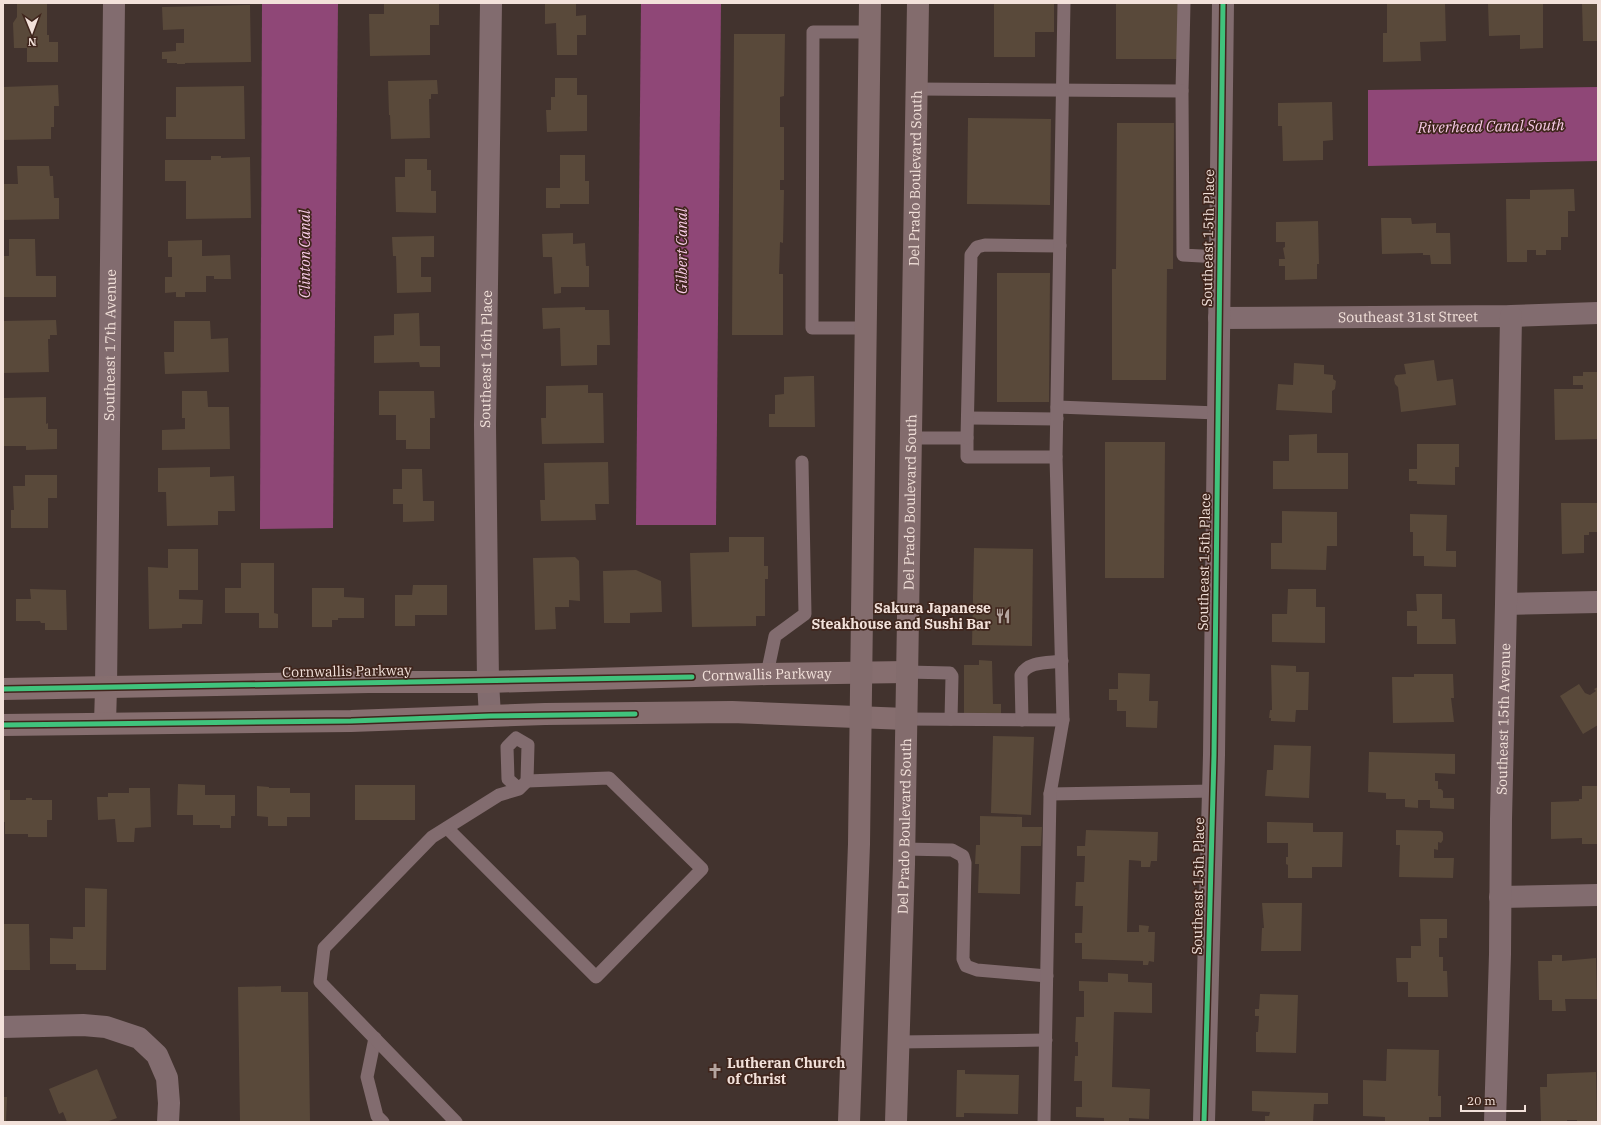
<svg xmlns="http://www.w3.org/2000/svg" width="1601" height="1125" viewBox="0 0 1601 1125" font-family="'IBM Plex Serif',serif">
  <style>
    .water { fill: #8f4777 }
    .building { fill: #59493a }
    .lines { fill: none; stroke-linecap: round; stroke-linejoin: round }
    .lane { stroke: #826c6f; stroke-width: 13 }
    .street { stroke: #826c6f; stroke-width: 22 }
    .secondary { stroke: #866e6f; stroke-width: 22 }
    .primary { stroke: #836c6d; stroke-width: 22 }
    .cycleway-casing { stroke: #3f251c; stroke-width: 8 }
    .cycleway { stroke: #40c37c; stroke-width: 5 }
    .labels { text-anchor: middle; dominant-baseline: central; stroke-width: 3.5; stroke-linejoin: round; paint-order: stroke }
    .street-label { font-size: 14px; fill: #f2e1da; stroke: #3f251c }
    .poi-label { font-size: 14px; font-weight: bold; fill: #f2e1da; stroke: #3f251c; text-anchor: end }
    .water-label { font-size: 15px; font-style: italic; fill: #f8cbe7; stroke: #3f251c }
  </style>
  <rect width="100%" height="100%" fill="#42332e"/>
  <g class="water">
    <polygon points="262,3 338,3 333,528 260,529"/>
    <polygon points="641,3 721,3 716,525 636,525"/>
    <polygon points="1598,87 1598,161 1368,166 1368,90"/>
  </g>
  <g class="building">
    <polygon points="17,3 47,3 47,35 49,35 49,42 58,42 58,62 27,62 27,48 14,48 13,23 17,17"/>
    <polygon points="384,3 439,3 439,25 430,25 430,55 370,56 369,14 384,14"/>
    <polygon points="545,3 576,3 576,16 586,15 586,35 577,35 577,55 557,55 556,23 545,24"/>
    <polygon points="994,3 1054,3 1054,32 1035,32 1035,57 994,57"/>
    <rect x="1116" y="3" width="62" height="56"/>
    <polygon points="1387,3 1445,3 1446,41 1420,42 1421,61 1383,62 1383,33 1387,33"/>
    <polygon points="1488,3 1543,3 1543,48 1520,49 1520,35 1489,36"/>
    <polygon points="1582,3 1598,3 1598,41 1583,41"/>
    <polygon points="250,5 251,62 185,63 185,64 177,64 177,63 167,63 167,59 162,59 162,52 176,51 176,43 184,43 184,29 163,30 162,7"/>
    <polygon points="734,34 785,34 784,96 780,97 780,127 784,127 784,180 780,180 780,190 784,190 783,243 780,242 779,274 783,274 783,335 732,335"/>
    <polygon points="555,78 577,78 577,95 587,95 587,131 547,132 546,110 551,110 551,97 555,97"/>
    <polygon points="437,80 438,94 431,94 431,99 429,99 430,138 391,139 390,115 389,115 388,81"/>
    <polygon points="58,85 59,106 54,106 54,127 51,127 51,139 3,140 3,87"/>
    <polygon points="244,86 245,139 166,139 166,117 176,117 176,87"/>
    <polygon points="1332,102 1333,140 1323,141 1323,160 1283,161 1282,126 1278,126 1278,103"/>
    <polygon points="968,118 1051,119 1050,205 967,204"/>
    <polygon points="1117,123 1174,123 1173,269 1167,269 1166,380 1112,380 1112,269 1116,269"/>
    <polygon points="560,155 585,155 585,181 589,181 589,204 560,204 560,208 546,208 546,188 560,188"/>
    <polygon points="211,156 221,156 221,158 250,157 251,218 186,219 186,181 165,181 165,160 211,160"/>
    <polygon points="405,159 427,159 427,170 431,170 431,191 436,191 436,213 396,212 395,177 405,177"/>
    <polygon points="17,166 49,166 50,176 53,176 54,198 59,198 59,219 3,220 3,184 18,184"/>
    <polygon points="1574,189 1575,211 1568,211 1568,237 1561,237 1561,250 1546,250 1546,255 1536,255 1536,250 1527,250 1527,262 1507,262 1506,199 1530,199 1530,190"/>
    <polygon points="1381,218 1411,218 1412,224 1436,223 1436,233 1450,233 1451,264 1431,264 1430,255 1423,255 1423,253 1382,254"/>
    <polygon points="1318,221 1319,264 1317,264 1317,279 1285,280 1285,266 1279,266 1279,259 1285,259 1283,248 1285,247 1285,242 1276,242 1276,222"/>
    <polygon points="573,233 573,244 585,243 586,266 589,266 589,287 561,287 561,293 554,294 552,257 543,257 542,234"/>
    <polygon points="434,236 434,257 421,257 421,277 431,277 431,292 397,293 396,256 393,256 392,237"/>
    <polygon points="9,239 35,239 36,276 56,276 56,297 3,297 3,256 9,256"/>
    <polygon points="202,240 202,256 230,255 231,279 214,279 214,276 206,276 206,292 185,292 185,297 176,297 176,292 165,293 165,277 172,277 172,257 168,257 168,241"/>
    <polygon points="997,273 1050,273 1049,402 997,402"/>
    <polygon points="585,307 585,310 609,310 610,345 597,345 597,365 561,366 560,328 543,329 542,308"/>
    <polygon points="419,313 420,346 440,346 440,367 420,367 419,362 374,363 374,336 394,335 394,314"/>
    <polygon points="56,320 57,335 50,335 50,339 48,339 49,372 3,373 3,321"/>
    <polygon points="174,321 210,321 211,339 228,338 229,372 165,374 164,352 174,352"/>
    <polygon points="1434,360 1437,381 1453,379 1456,405 1401,412 1398,387 1395,384 1394,379 1396,375 1406,374 1404,364"/>
    <polygon points="1294,363 1324,365 1324,374 1333,375 1333,379 1336,381 1335,389 1332,391 1332,413 1276,410 1278,384 1293,385"/>
    <polygon points="1583,372 1598,372 1598,439 1555,440 1554,389 1583,389 1583,385 1573,385 1573,376 1583,376"/>
    <polygon points="810,376 814,376 815,427 769,427 769,414 775,414 775,395 784,394 784,377"/>
    <polygon points="588,385 588,393 603,393 604,443 542,444 541,418 546,418 546,386"/>
    <polygon points="182,391 207,391 208,407 229,407 230,449 162,450 162,430 185,429 185,418 182,418"/>
    <polygon points="379,391 434,391 435,418 430,418 430,449 406,449 406,440 396,440 396,415 379,415"/>
    <polygon points="46,397 46,424 48,423 48,429 57,429 57,449 26,450 26,446 3,446 3,398"/>
    <polygon points="1317,434 1317,453 1348,453 1348,489 1273,489 1273,461 1289,461 1289,435"/>
    <polygon points="1105,442 1165,442 1164,578 1105,578"/>
    <polygon points="1417,444 1459,444 1459,467 1455,467 1455,485 1417,484 1417,481 1409,481 1409,469 1417,469"/>
    <polygon points="608,462 609,504 595,504 596,520 541,521 540,500 545,500 544,463"/>
    <polygon points="210,467 210,477 234,476 235,511 218,511 218,525 167,526 166,492 158,492 158,468"/>
    <polygon points="402,469 422,469 423,501 434,501 434,521 403,522 403,504 393,504 393,489 402,489"/>
    <polygon points="25,475 57,475 57,498 48,498 48,528 11,528 11,510 14,510 13,486 25,486"/>
    <polygon points="1561,503 1598,503 1598,532 1589,532 1589,535 1584,535 1584,553 1562,554"/>
    <polygon points="1282,511 1337,512 1337,546 1327,546 1326,570 1271,569 1271,543 1282,543"/>
    <polygon points="1410,514 1447,515 1446,551 1456,551 1456,567 1424,566 1424,556 1413,556 1413,532 1410,532"/>
    <polygon points="729,537 764,537 764,566 768,566 768,579 765,579 765,616 756,616 756,626 692,627 690,553 729,552"/>
    <polygon points="974,548 1033,549 1032,646 972,645"/>
    <polygon points="168,549 198,549 198,590 179,590 179,599 203,600 202,624 182,624 182,628 149,629 148,567 168,568"/>
    <polygon points="575,557 579,561 580,601 569,600 569,607 555,607 556,629 535,630 533,558"/>
    <polygon points="241,563 274,563 274,613 278,614 278,628 259,628 259,613 225,613 225,588 241,588"/>
    <polygon points="636,570 661,581 662,612 630,613 630,623 604,623 603,571"/>
    <polygon points="413,585 447,585 447,615 415,615 415,626 395,626 395,595 412,595"/>
    <polygon points="312,588 344,588 344,597 364,598 364,618 338,618 338,620 332,620 332,627 312,627"/>
    <polygon points="30,589 66,590 67,630 45,630 45,623 41,623 40,621 16,621 16,599 31,599"/>
    <polygon points="1288,589 1316,589 1316,607 1325,607 1325,643 1272,642 1272,614 1287,614"/>
    <polygon points="1416,594 1442,594 1442,619 1455,619 1456,644 1417,644 1417,626 1407,626 1407,611 1417,611"/>
    <polygon points="979,660 992,661 993,704 1001,704 1001,717 964,716 964,665 979,665"/>
    <polygon points="1271,665 1296,666 1296,672 1309,672 1308,710 1296,710 1295,722 1271,721 1271,718 1269,718 1270,710 1272,710"/>
    <polygon points="1118,673 1150,674 1149,701 1158,701 1157,728 1126,727 1126,711 1117,711 1117,700 1109,700 1109,689 1118,689"/>
    <polygon points="1414,674 1453,674 1454,698 1451,698 1454,722 1393,723 1392,677 1414,677"/>
    <polygon points="1579,684 1585,693 1590,695 1596,691 1594,689 1598,687 1598,725 1583,734 1560,696"/>
    <polygon points="993,736 1034,737 1031,815 991,813"/>
    <polygon points="1274,745 1311,746 1309,798 1265,796 1267,770 1273,770"/>
    <polygon points="1369,752 1455,754 1455,774 1435,773 1435,781 1438,781 1438,789 1441,789 1443,791 1443,798 1454,798 1454,809 1430,808 1430,800 1418,800 1418,808 1405,807 1405,799 1386,799 1386,793 1368,792"/>
    <polygon points="178,784 205,785 205,795 235,795 235,816 231,816 231,828 220,828 220,825 193,825 193,815 177,815"/>
    <rect x="355" y="785" width="60" height="35"/>
    <polygon points="257,786 269,787 269,788 290,788 290,793 310,793 310,817 287,817 287,826 268,826 268,817 257,816"/>
    <polygon points="1582,786 1598,786 1598,844 1582,844 1582,838 1551,839 1551,802 1579,801 1579,799 1582,799"/>
    <polygon points="129,788 150,788 151,827 135,828 134,842 117,842 115,819 98,820 97,797 108,797 108,793 129,793"/>
    <polygon points="3,790 10,790 10,800 26,800 26,798 32,798 32,800 52,800 52,820 47,820 47,837 28,837 28,834 5,834 5,822 3,822"/>
    <polygon points="980,816 1022,817 1022,827 1042,827 1041,846 1021,846 1020,894 978,893 979,864 975,864 976,845 980,845"/>
    <polygon points="1267,822 1313,823 1313,832 1343,832 1342,867 1312,867 1312,878 1288,878 1288,865 1286,864 1286,857 1288,857 1288,843 1267,843"/>
    <polygon points="1086,830 1158,832 1157,861 1151,861 1150,867 1141,867 1141,861 1129,860 1127,932 1139,932 1139,925 1149,926 1148,932 1155,932 1154,962 1149,961 1148,965 1143,965 1143,961 1082,959 1082,943 1075,943 1075,933 1082,933 1083,906 1075,906 1076,882 1084,882 1085,856 1077,856 1077,846 1085,846"/>
    <polygon points="1396,830 1441,831 1443,833 1443,840 1441,843 1438,842 1438,850 1434,849 1434,858 1454,858 1453,878 1399,877 1400,845 1396,845"/>
    <polygon points="85,888 107,889 106,970 76,970 76,964 50,964 50,938 73,939 73,927 85,927"/>
    <polygon points="1262,903 1302,903 1301,951 1261,951 1262,928 1264,928"/>
    <polygon points="1420,919 1447,919 1447,938 1439,938 1439,957 1443,957 1443,971 1447,971 1448,997 1408,997 1408,982 1397,982 1396,958 1411,958 1411,946 1421,946"/>
    <polygon points="3,924 29,924 30,970 3,970"/>
    <polygon points="1552,955 1562,955 1562,961 1596,958 1597,999 1565,999 1566,1011 1552,1011 1552,1000 1539,1000 1538,961 1552,961"/>
    <polygon points="1108,973 1128,974 1128,982 1152,983 1152,1013 1114,1012 1112,1087 1150,1089 1149,1119 1129,1118 1129,1122 1104,1122 1104,1118 1076,1117 1076,1107 1082,1107 1082,1081 1074,1081 1075,1056 1078,1056 1078,1042 1075,1042 1076,1017 1084,1017 1084,991 1079,991 1079,981 1108,982"/>
    <polygon points="281,986 281,992 308,992 310,1122 240,1122 238,987"/>
    <polygon points="1260,994 1298,995 1296,1053 1256,1052 1256,1032 1258,1032 1259,1016 1255,1016 1255,1009 1259,1009"/>
    <polygon points="1387,1049 1439,1050 1438,1096 1441,1096 1441,1117 1429,1117 1429,1122 1385,1122 1385,1117 1363,1116 1363,1080 1386,1081"/>
    <polygon points="97,1069 117,1118 106,1122 67,1122 63,1112 59,1114 49,1089"/>
    <polygon points="957,1070 965,1070 965,1074 1019,1075 1018,1114 964,1113 964,1117 956,1117"/>
    <polygon points="1596,1072 1597,1122 1577,1122 1577,1120 1567,1120 1567,1122 1557,1122 1557,1121 1554,1121 1554,1122 1541,1122 1540,1087 1547,1087 1547,1074"/>
    <polygon points="1252,1091 1328,1093 1328,1104 1314,1104 1313,1122 1265,1122 1265,1116 1269,1116 1270,1112 1252,1111"/>
    <polygon points="3,1097 7,1097 6,1122 3,1122"/>
  </g>
  <g class="lines">
    <g class="lane">
      <polyline points="917,89 1182,91 1184,3"/>
      <polyline points="1182,91 1183,255 1219,257"/>
      <polyline points="867,328 812,328 813,32 870,32"/>
      <polyline points="1057,407 1218,413"/>
      <polyline points="968,418 1057,419"/>
      <polyline points="911,438 967,438 967,457 1056,457"/>
      <polyline points="967,438 971,255 977,247 985,245 1060,246"/>
      <polyline points="907,672 950,673 952,676 951,719"/>
      <polyline points="767,674 775,636 805,614 802,462"/>
      <polyline points="906,719 1063,720"/>
      <path d="M1022,720L1021,675C1028,661 1048,663 1062,661"/>
      <polyline points="1050,794 1213,791"/>
      <polyline points="447,828 596,977 702,869 609,778 527,781"/>
      <polyline points="904,849 952,850 963,856 965,863 963,959 966,966 977,970 1047,976"/>
      <polyline points="375,1038 367,1077 377,1116 383,1122"/>
      <polyline points="898,1042 1046,1040"/>
      <polyline points="456,1122 320,982 324,948 432,837 499,795 519,789 527,781 528,745 516,738 507,747 508,779 519,789"/>
      <polyline points="1044,1122 1050,794 1063,720 1056,457 1064,3"/>
    </g>
    <g class="street">
      <path id="s1" d="M1219,318L1511,316L1598,313"/>
      <polyline points="1506,604 1598,602"/>
      <path id="s2" d="M106,688L114,3"/>
      <path id="s3" d="M490,716L488,682L485,425L491,3"/>
      <polyline points="1500,897 1598,895"/>
      <polyline points="3,1027 83,1025 106,1027 139,1038 157,1055 167,1078 169,1103 168,1122"/>
      <polyline points="1204,1122 1214,755 1223,3"/>
      <path id="s4" d="M1495,1122L1500,954L1501,819L1506,604L1511,316"/>
    </g>
    <g class="secondary">
      <path id="s5" d="M3,689L369,682H488L767,674L907,672"/>
      <polyline points="105,723 106,688"/>
      <polyline points="3,725 351,721 545,714 732,712 906,719"/>
    </g>
    <g class="primary">
      <polyline points="849,1122 859,844 870,3"/>
      <path id="s6" d="M896,1122L904,864L918,3"/>
    </g>
    <defs>
      <g id="cycleway">
        <polyline points="3,689 692,677"/>
        <polyline points="3,725 351,721 490,716 635,714"/>
        <polyline points="1204,1122 1214,755 1223,3"/>
      </g>
    </defs>
    <use href="#cycleway" class="cycleway-casing"/>
    <use href="#cycleway" class="cycleway"/>
  </g>
  <defs>
    <symbol id="restaurant-bare" viewBox="-9 -9 18 18"><path d="M-5-6h1v4h1v-4h1v4h1v-4h1v5L-1.5 .5V6h-2V.5L-5-1ZM5-6V6H3V1.5H1.5Q1.5-4 5-6Z" fill="#b4a49e" stroke="#3f251c" stroke-width="2.5" paint-order="stroke"/></symbol>
    <symbol id="church-bare" viewBox="-9 -9 18 18"><path d="M-1.2-6h2.4v3.5h3.3v2.4h-3.3V6h-2.4V-.1h-3.3v-2.4h3.3Z" fill="#b4a49e" stroke="#3f251c" stroke-width="2.5" paint-order="stroke"/></symbol>
  </defs>
  <g fill-rule="evenodd">
    <use href="#restaurant-bare" x="992" y="605" width="22" height="22"/>
    <use href="#church-bare" x="704" y="1060" width="22" height="22"/>
  </g>
  <g class="labels">
    <g class="street-label">
      <text stroke="none"><textPath href="#s6" startOffset="944">Del Prado Boulevard South</textPath></text>
      <text transform="translate(1208 238) rotate(-89)">Southeast 15th Place</text>
      <text stroke="none"><textPath href="#s1" startOffset="189">Southeast 31st Street</textPath></text>
      <text stroke="none"><textPath href="#s2" startOffset="343">Southeast 17th Avenue</textPath></text>
      <text stroke="none"><textPath href="#s3" startOffset="357">Southeast 16th Place</textPath></text>
      <text stroke="none"><textPath href="#s6" startOffset="620">Del Prado Boulevard South</textPath></text>
      <text transform="translate(1204 562) rotate(-89)">Southeast 15th Place</text>
      <text transform="translate(347 671) rotate(-1)">Cornwallis Parkway</text>
      <text stroke="none"><textPath href="#s5" startOffset="764">Cornwallis Parkway</textPath></text>
      <text stroke="none"><textPath href="#s4" startOffset="403">Southeast 15th Avenue</textPath></text>
      <text stroke="none"><textPath href="#s6" startOffset="296">Del Prado Boulevard South</textPath></text>
      <text transform="translate(1198 886) rotate(-89)">Southeast 15th Place</text>
    </g>
    <g class="poi-label">
      <text x="991" y="608">Sakura Japanese<tspan x="991" dy="16">Steakhouse and Sushi Bar</tspan></text>
      <text x="727" y="1063" text-anchor="start">Lutheran Church<tspan x="727" dy="16">of Christ</tspan></text>
    </g>
    <g class="water-label">
      <text transform="translate(1491 126) rotate(-1)">Riverhead Canal South</text>
      <text transform="translate(681 251) rotate(-90)">Gilbert Canal</text>
      <text transform="translate(304 254) rotate(-90)">Clinton Canal</text>
    </g>
  </g>
  <rect width="1601" height="1125" fill="none" stroke="#f2e1da" stroke-width="8"/>
  <g transform="translate(32 32) rotate(179)" stroke="#3f251c" stroke-width="3" paint-order="stroke">
  <path d="M0-3L7 15L0 10L-7 15Z" fill="#f2e1da"/>
  <text y="-6" font-size="11" font-weight="bold" text-anchor="middle" fill="#f2e1da">N</text>
  </g>
  <path d="M1461 1105v6h64v-6" fill="none" stroke="#f2e1da" stroke-width="2"/>
  <text x="1467" y="1105" font-size="12" fill="#f2e1da" stroke="#3f251c" stroke-width="3" paint-order="stroke">20 m</text>
</svg>
